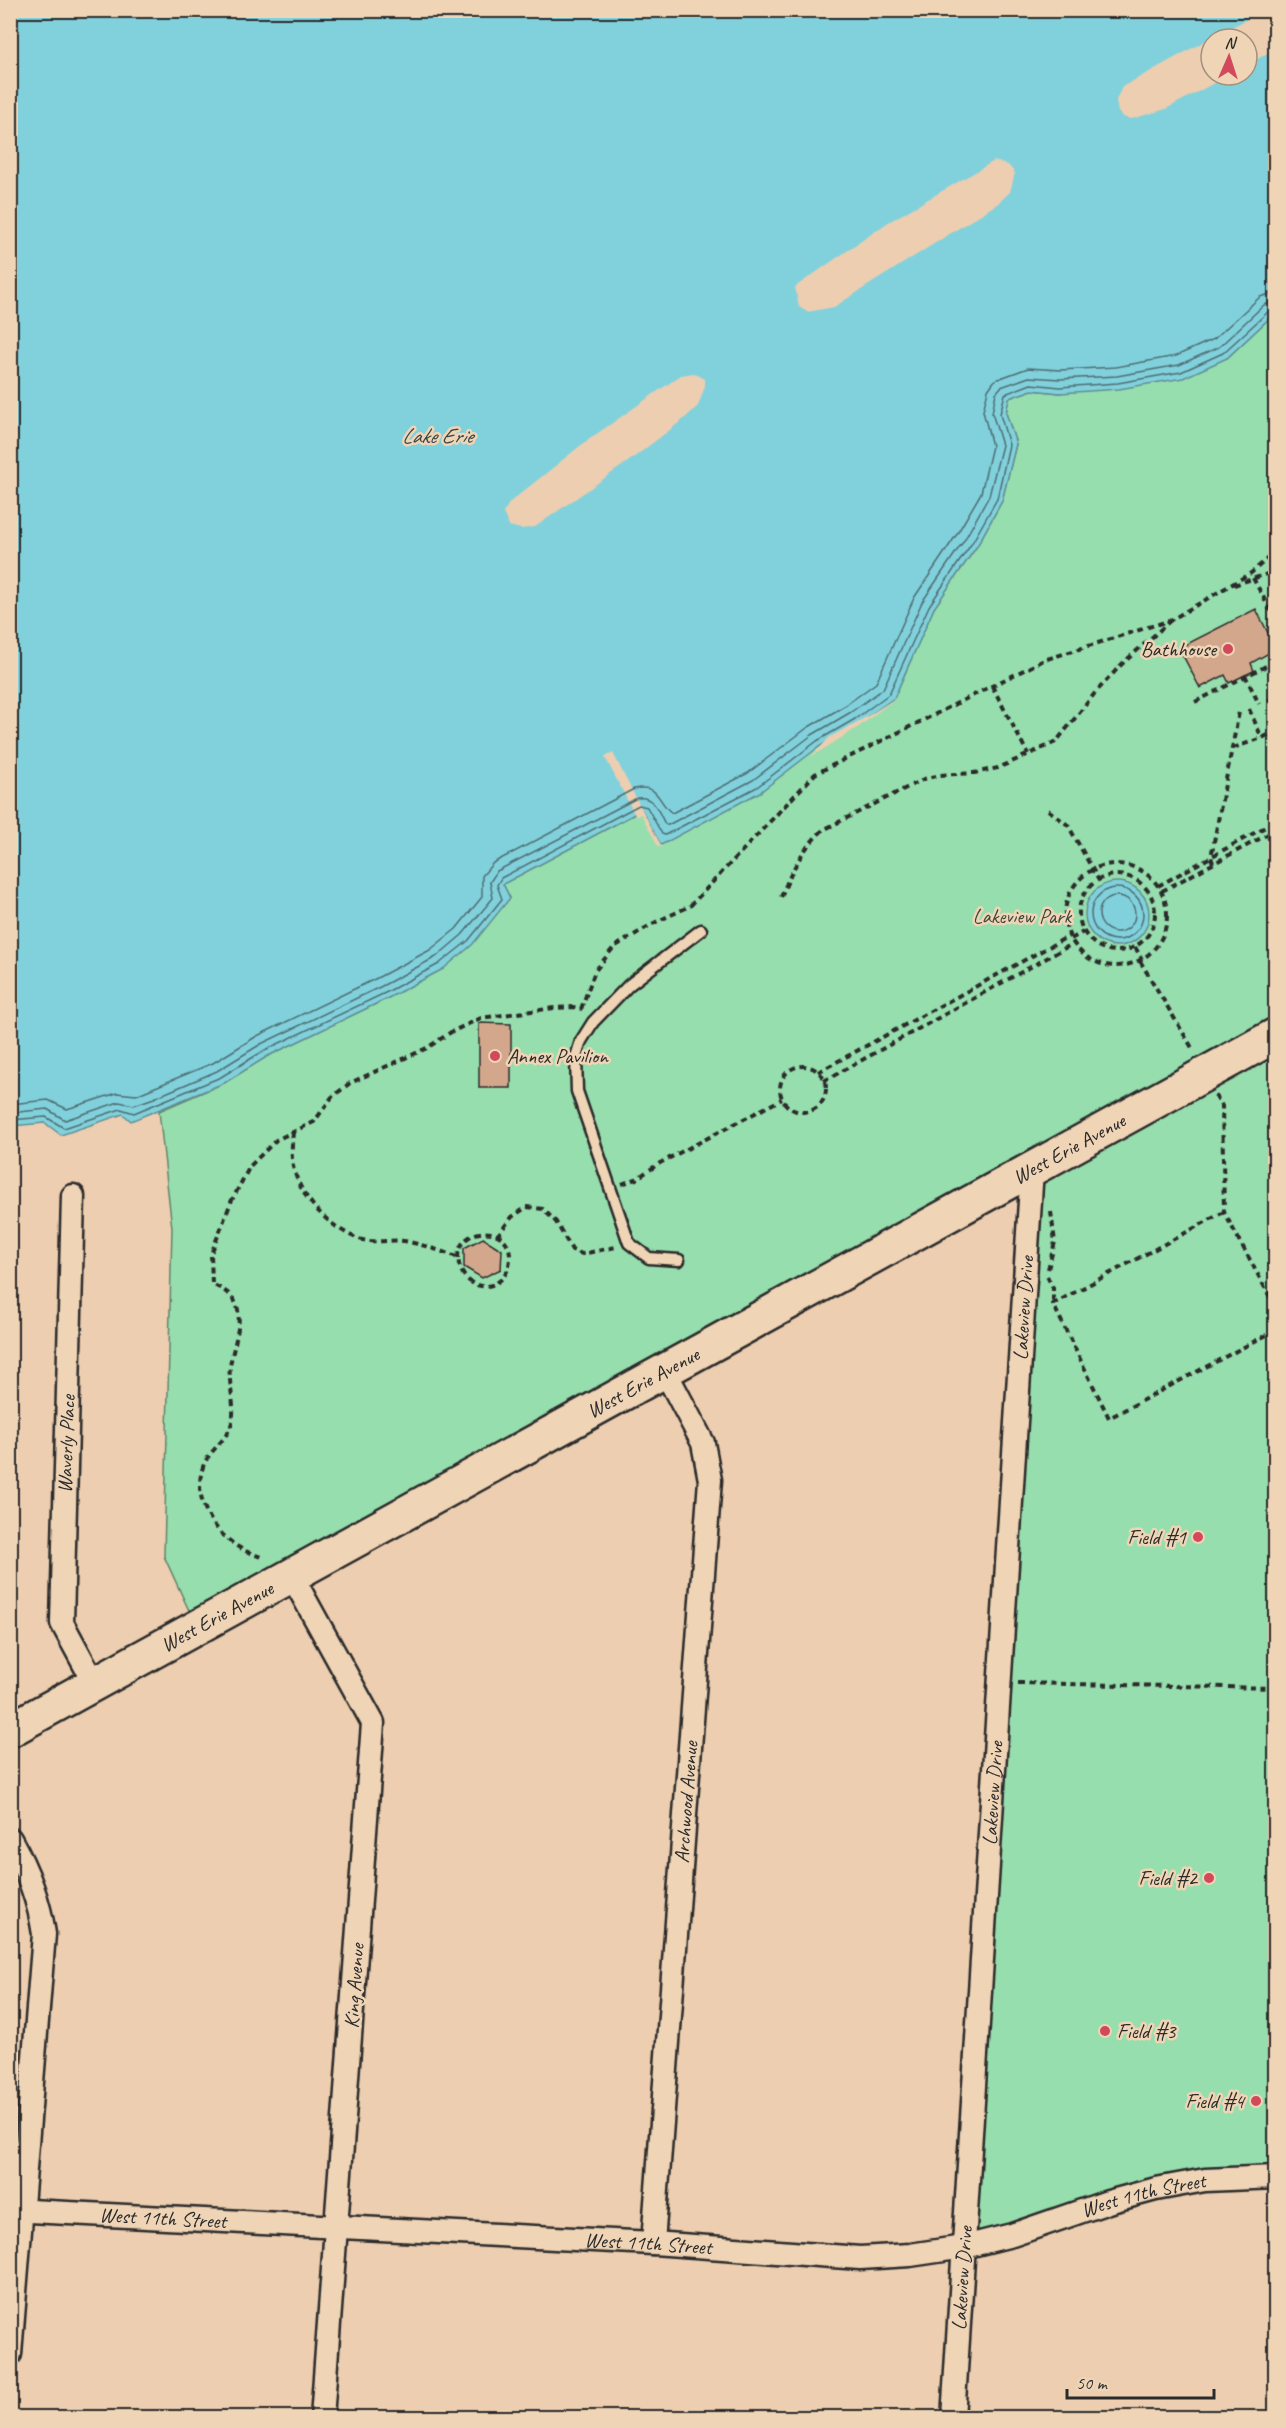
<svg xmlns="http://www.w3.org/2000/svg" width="1286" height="2428" viewBox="0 0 1286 2428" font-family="Caveat,sans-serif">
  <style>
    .green { fill: #96dead; stroke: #60846c; stroke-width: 1.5 }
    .water { fill: #81d1dc; stroke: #5f8f95; stroke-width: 1.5; fill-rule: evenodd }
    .pier { fill: #edceb0 }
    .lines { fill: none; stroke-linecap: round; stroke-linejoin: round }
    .shore { stroke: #4d6d72; stroke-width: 1.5 }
    .building { fill: #d3a78c; stroke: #2b2b2b; stroke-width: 1.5 }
    .service-casing { stroke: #2b2b2b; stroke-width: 15 }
    .minor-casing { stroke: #2b2b2b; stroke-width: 27 }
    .primary-casing { stroke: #2b2b2b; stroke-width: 38 }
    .path { stroke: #2b2b2b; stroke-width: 4; stroke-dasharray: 6 4.5; stroke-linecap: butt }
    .service { stroke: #efd4b6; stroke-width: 10 }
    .minor { stroke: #efd4b6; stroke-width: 22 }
    .primary { stroke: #efd4b6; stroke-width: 33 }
    .poi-dot { fill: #d1495b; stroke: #efd4b6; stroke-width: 2 }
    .labels { text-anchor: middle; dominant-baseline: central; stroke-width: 5; stroke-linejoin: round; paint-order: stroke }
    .poi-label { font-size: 21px; fill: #2b2b2b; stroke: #efd4b6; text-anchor: end }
    .park-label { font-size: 21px; fill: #3b463e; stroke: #efd4b6 }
    .street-label { font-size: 21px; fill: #2b2b2b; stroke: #efd4b6 }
    .water-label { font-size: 22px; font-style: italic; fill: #384446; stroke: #efd4b6 }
  </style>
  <rect width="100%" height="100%" fill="#edceb0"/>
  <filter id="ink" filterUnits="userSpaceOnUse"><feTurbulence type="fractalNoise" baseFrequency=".0167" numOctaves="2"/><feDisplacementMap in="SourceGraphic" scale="12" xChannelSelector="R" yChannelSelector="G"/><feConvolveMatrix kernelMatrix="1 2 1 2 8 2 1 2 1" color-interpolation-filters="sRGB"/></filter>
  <g filter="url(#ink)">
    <polygon class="green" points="1275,313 1275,2177 1254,2176 964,2247 1031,1170 197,1628 164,1556 172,1228 159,1111 224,1083 268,1056 388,998 443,969 510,898 503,884 642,810 661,844 820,746 894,698 934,608 977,546 1002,501 1016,444 1006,413 1009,398 1032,390 1060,393 1227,358"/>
    <g class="water">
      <path d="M11,11H1275V313L1227,358L1183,378L1119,389L1060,393L1032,390L1009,398L1006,413L1016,444L1002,501L977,546L934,608L894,698L858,724L820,746L760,792L661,845L642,810L503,884L510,898L472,945L443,969L388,998L268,1056L224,1083L131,1121L123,1114L61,1135L45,1123L11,1126ZM1211,39H1247V75H1211Z"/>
      <circle cx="1117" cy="914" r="32"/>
    </g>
    <g class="pier">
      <polygon points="1265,10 1276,11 1275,48 1266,54 1247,65 1247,39 1211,39 1211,75 1229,75 1166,109 1131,119 1123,117 1118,112 1116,100 1122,87 1216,35"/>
      <polygon points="994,161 1008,165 1015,173 1010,192 997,204 834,307 807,312 799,307 795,287 887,223"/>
      <polygon points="694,373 705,379 705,386 698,406 684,419 629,461 535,527 521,529 509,526 503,513 510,502 585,442 681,375"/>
      <polygon points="897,697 860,726 811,757 830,737 868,716"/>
      <polygon points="613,753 627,781 662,847 658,846 641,814 636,817 620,786 605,757"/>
    </g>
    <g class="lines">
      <g class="shore">
        <circle cx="1117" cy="914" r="26"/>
        <circle cx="1117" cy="914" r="18"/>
        <path d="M10,1104L48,1100L67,1109L117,1093L136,1095L213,1063L257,1036L377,978L430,950L456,929L482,897V876L493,863L634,789C660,783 657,802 672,813L748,773L807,728L846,705L876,683L914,598L957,534L981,493L992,446L983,411L988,390L995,380L1028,368L1060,370L1116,367L1176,356L1214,339L1260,297L1276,292"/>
        <path d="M10,1113L47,1109L65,1120L119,1102L134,1105L154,1098L217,1071L261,1044L382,986L436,957L462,935L493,898L490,882L497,871L637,798C654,795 658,811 665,824L668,825L753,780L812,735L851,712L883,689L922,602L965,539L989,496L1002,445L992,413L996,393L1001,387L1029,377L1060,379L1117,376L1179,365L1219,347L1264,305L1276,301"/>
        <polyline points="10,1120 46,1117 64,1128 121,1109 134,1113 221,1077 265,1050 385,993 439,964 468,941 502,899 497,885 501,878 639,805 647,807 662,834 665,835 757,787 817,741 855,719 889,694 929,606 972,543 997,499 1009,445 1000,414 1005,394 1031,384 1060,387 1118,383 1181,372 1223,353 1269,311 1276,309"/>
      </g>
    </g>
    <g class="building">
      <polygon points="1256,609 1276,649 1251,663 1254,671 1245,675 1229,683 1225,675 1200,688 1179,648"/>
      <polygon points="479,1023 511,1024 511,1088 479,1088"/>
      <polygon points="483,1238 502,1250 501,1269 482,1278 464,1267 464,1248"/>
    </g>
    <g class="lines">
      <defs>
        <polyline id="service" points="679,1260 649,1258 629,1243 577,1091 576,1057 581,1041 593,1022 629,985 701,930"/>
        <g id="minor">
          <polyline points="73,1196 62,1623 95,1684"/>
          <polyline points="292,1576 373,1723 322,2418"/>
          <path d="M10,1839C27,1869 39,1900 44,1934L10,2354"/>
          <path id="s1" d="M10,2210L653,2243L860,2258L910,2255L964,2247L1012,2235L1108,2202L1156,2189L1205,2180L1276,2177"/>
          <path id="s2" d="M653,2243L710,1480L703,1443L665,1371"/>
          <path id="s3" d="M953,2418L1032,1169"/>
        </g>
        <g id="primary">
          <path id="s4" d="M10,1730L1276,1035"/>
        </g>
      </defs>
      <use href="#service" class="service-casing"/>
      <use href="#minor" class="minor-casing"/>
      <use href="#primary" class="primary-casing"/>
      <g class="path">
        <polyline points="1253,578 1276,621"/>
        <polyline points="1234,585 1276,571"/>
        <polyline points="1245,675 1259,704"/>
        <polyline points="992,686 1028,754"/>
        <polyline points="1269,698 1276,708"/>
        <polyline points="1195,702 1276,661"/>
        <polyline points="1249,709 1262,738"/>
        <polyline points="1233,748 1262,738 1276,731"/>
        <polyline points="1048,810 1068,825 1098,879"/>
        <polyline points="1213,863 1211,857 1239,712"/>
        <circle cx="1116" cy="915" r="51"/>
        <circle cx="1117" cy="913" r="38"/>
        <polyline points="1158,886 1276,821"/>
        <polyline points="1162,891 1276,830"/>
        <path d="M781,897C792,870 802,849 823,830L924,779L940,775L974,773L998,768L1056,742L1095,693L1122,664L1171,620"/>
        <polyline points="1071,939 1083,932"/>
        <polyline points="1135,947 1142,959"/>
        <polyline points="1140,961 1194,1051"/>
        <polyline points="581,1009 595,971 614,947 654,923 690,906 815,774 1044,660 1171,620 1251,573 1276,551"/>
        <circle cx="803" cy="1089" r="23"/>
        <polyline points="818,1072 1069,936"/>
        <polyline points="824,1081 1074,943"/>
        <polyline points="1215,1095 1222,1106 1224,1212 1276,1308"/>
        <path d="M293,1132C292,1145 290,1160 295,1173C303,1200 328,1225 354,1237C370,1245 387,1239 404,1241C421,1244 438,1250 454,1256L458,1258C462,1298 511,1294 510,1255C509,1223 458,1226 458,1258"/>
        <polyline points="622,1184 636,1179 660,1163 782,1099"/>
        <polyline points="1224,1212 1053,1304 1109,1418 1276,1330"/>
        <polyline points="497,1236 512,1217 527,1207 543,1209 556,1222 572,1250 582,1254 616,1247"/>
        <polyline points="1048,1269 1055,1242 1051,1212"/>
        <polyline points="1047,1276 1053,1288 1053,1304"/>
        <path d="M261,1557C254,1554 246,1552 240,1548C213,1532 192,1499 203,1467C208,1451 228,1440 232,1422C236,1404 228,1385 230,1367C232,1347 248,1314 231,1296C226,1291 218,1287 212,1284L211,1254L231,1202L250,1166L276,1140L314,1122L332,1097L350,1083L427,1048L451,1032L481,1018L554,1008L573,1007L582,1009"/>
        <polyline points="1018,1683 1276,1688"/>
      </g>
      <use href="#service" class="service"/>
      <use href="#minor" class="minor"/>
      <use href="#primary" class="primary"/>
    </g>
  </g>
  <g class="poi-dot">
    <circle cx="1228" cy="649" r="6"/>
    <circle cx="495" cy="1056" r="6"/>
    <circle cx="1198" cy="1537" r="6"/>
    <circle cx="1209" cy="1878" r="6"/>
    <circle cx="1105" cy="2031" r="6"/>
    <circle cx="1256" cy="2101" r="6"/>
  </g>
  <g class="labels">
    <g class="poi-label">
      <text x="1216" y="649">Bathhouse</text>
      <text x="507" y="1056" text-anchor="start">Annex Pavilion</text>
      <text x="1186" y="1537">Field #1</text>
      <text x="1197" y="1878">Field #2</text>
      <text x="1117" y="2031" text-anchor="start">Field #3</text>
      <text x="1244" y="2101">Field #4</text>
    </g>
    <g class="park-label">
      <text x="1022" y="916">Lakeview Park</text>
    </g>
    <g class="street-label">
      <text stroke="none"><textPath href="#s4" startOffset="1208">West Erie Avenue</textPath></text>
      <text stroke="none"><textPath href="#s3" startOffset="1112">Lakeview Drive</textPath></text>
      <text stroke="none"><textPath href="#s4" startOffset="722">West Erie Avenue</textPath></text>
      <text transform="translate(66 1444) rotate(-88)">Waverly Place</text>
      <text stroke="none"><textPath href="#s4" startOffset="236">West Erie Avenue</textPath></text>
      <text stroke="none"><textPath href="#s3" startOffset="626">Lakeview Drive</textPath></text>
      <text stroke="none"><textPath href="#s2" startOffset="442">Archwood Avenue</textPath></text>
      <text transform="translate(354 1986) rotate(-86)">King Avenue</text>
      <text stroke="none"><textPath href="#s1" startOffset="1143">West 11th Street</textPath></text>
      <text stroke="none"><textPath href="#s1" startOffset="153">West 11th Street</textPath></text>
      <text stroke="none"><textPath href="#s1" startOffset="639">West 11th Street</textPath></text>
      <text stroke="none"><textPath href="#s3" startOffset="140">Lakeview Drive</textPath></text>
    </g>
    <g class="water-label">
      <text x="437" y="436">Lake Erie</text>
    </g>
  </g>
  <rect width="1286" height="2428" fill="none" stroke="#efd4b6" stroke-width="36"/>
  <rect x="18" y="18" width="1250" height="2392" fill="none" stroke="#2b2b2b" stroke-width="2" filter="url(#ink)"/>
  <g transform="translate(1229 57) rotate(3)"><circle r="28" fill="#efd4b6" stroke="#a1907e" stroke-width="1.5"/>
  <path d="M0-4.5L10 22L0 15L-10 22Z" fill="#d1495b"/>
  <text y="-9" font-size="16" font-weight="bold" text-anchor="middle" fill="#2b2b2b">N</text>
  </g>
  <path d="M1067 2389v9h147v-9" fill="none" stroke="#2b2b2b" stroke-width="3"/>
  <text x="1076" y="2389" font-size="18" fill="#2b2b2b" stroke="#efd4b6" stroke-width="4.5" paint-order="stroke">50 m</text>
</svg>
